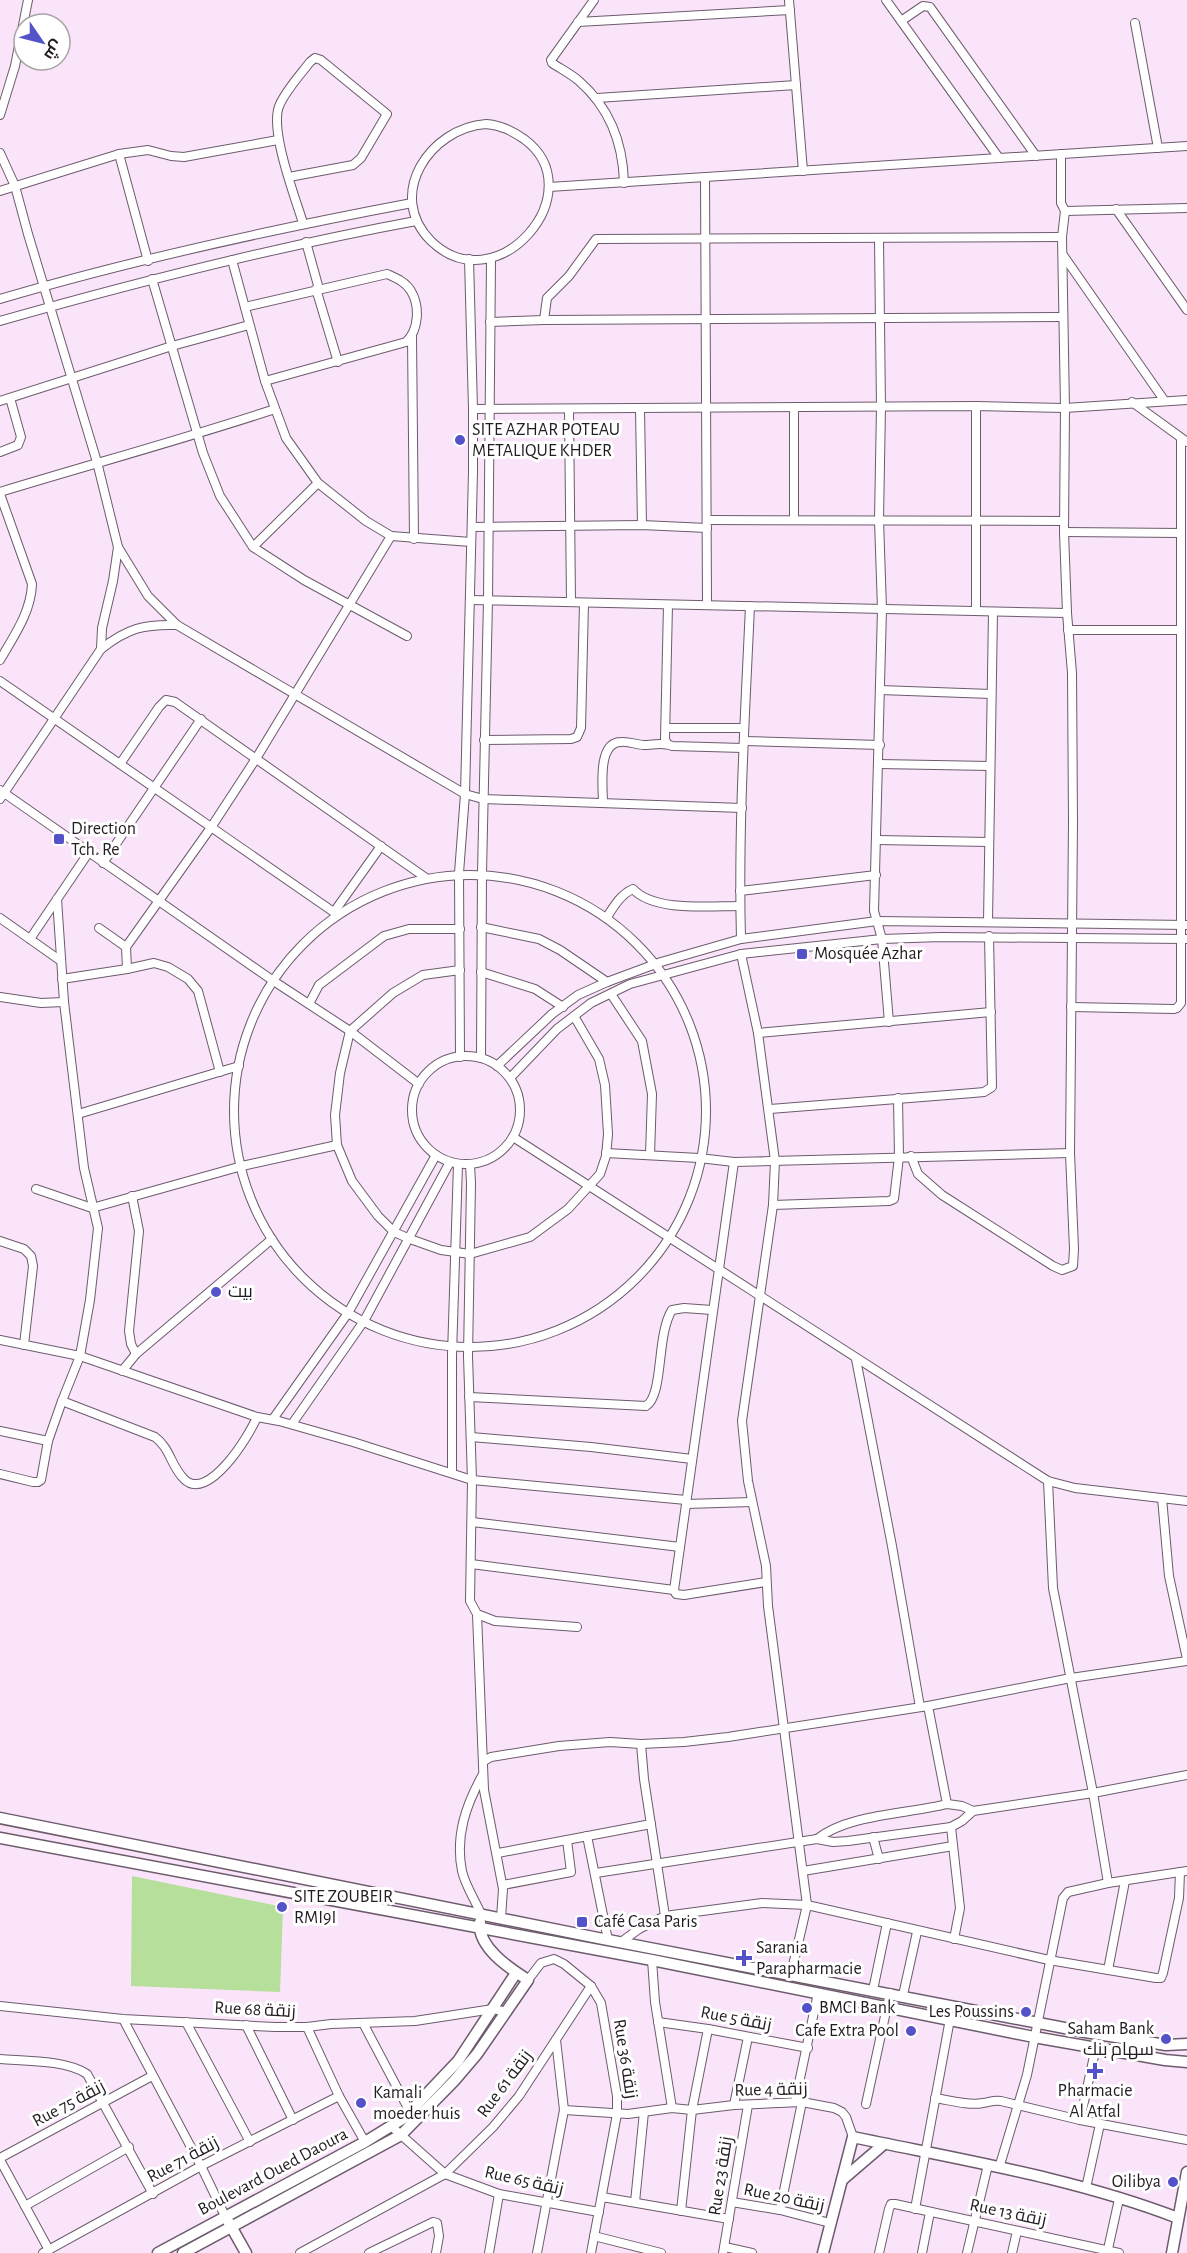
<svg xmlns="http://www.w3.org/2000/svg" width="1187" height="2253" viewBox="0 0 1187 2253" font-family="'Alegreya Sans',Cairo,sans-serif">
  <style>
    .park { fill: #b5df9a }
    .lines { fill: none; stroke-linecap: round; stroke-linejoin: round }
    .street-casing { stroke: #6d5b6d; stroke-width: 10 }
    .secondary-casing { stroke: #6d5b6d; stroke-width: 13 }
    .street { stroke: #fff; stroke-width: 8 }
    .secondary { stroke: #fff; stroke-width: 10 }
    .poi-dot { fill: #5452c9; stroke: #fff; stroke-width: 2 }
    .labels { text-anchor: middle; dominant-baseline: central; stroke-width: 6; stroke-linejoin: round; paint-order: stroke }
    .poi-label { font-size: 18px; fill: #241c23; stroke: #fff; text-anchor: start }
    .street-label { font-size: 18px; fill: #241c23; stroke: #fff }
  </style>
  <rect width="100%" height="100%" fill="#fae4f9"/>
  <polygon class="park" points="132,1876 283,1907 280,1992 131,1986"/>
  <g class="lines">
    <defs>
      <g id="street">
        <path d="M594,0L551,60L552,63C561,69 571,74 579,81C610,108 623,143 624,183"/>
        <polyline points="789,0 803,171"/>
        <polyline points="886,0 999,158"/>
        <polyline points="901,21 923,6 930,7 1036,156"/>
        <polyline points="578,22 790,10"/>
        <polyline points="1135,23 1158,148"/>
        <polyline points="597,98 796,85"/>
        <polyline points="0,115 15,66 28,0"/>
        <path d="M486,124C501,125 512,131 524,139C595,191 497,305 431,241C385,195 430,128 486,124Z"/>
        <polyline points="0,153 15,186 28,234 97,462 118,547 113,581 102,628 101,649"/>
        <polyline points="119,154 148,261"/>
        <path d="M289,177L353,165L361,158L387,114L321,60L315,58L310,62C300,75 287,89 280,104C268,127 295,197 303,223"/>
        <polyline points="705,177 707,605"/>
        <polyline points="549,187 1187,146"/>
        <polyline points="0,191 119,154 148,150 171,156 184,157 278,140"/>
        <polyline points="1116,209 1187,310"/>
        <polyline points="1065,211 1187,208"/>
        <polyline points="879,239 881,407 879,520 882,609 874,911 882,939 889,1022"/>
        <polyline points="306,242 319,289"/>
        <polyline points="1063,255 1164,400"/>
        <polyline points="232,260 265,381 286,438 318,483 366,521 391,536 471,542"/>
        <polyline points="152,279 203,453 220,496 253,547 304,580 407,636"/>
        <polyline points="316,289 338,362"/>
        <path d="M0,299C135,259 274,229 412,203"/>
        <path d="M245,307L387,274C396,278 406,282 411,291C420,306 419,330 406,342L265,381"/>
        <polyline points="544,320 547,298 569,276 596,239 1062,237"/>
        <path d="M0,321C137,282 275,247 416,221"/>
        <polyline points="490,322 544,320 1062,317"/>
        <polyline points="412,337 414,539"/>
        <polyline points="0,401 172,346 249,325"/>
        <polyline points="1132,402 1187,442"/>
        <polyline points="976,406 976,611"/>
        <polyline points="473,409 976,406 1065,408 1187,400"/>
        <polyline points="569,409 571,602"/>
        <polyline points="640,409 642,525"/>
        <polyline points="0,452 18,445 21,437 10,398"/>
        <path d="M0,492C92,464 184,439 275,409"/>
        <path d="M0,494L32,584C31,612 14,636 0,660"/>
        <polyline points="707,520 1064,521"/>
        <polyline points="794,520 794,407"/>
        <polyline points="472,527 642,525 707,528"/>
        <polyline points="1064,532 1181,533"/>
        <polyline points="118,547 148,596 177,625 465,794 483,799 742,808"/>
        <polyline points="253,547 318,483"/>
        <polyline points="470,600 1067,613"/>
        <polyline points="1068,630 1181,630"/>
        <polyline points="0,681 338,915"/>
        <polyline points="880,690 991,694"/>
        <polyline points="666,728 744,728"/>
        <polyline points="484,740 571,739 577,737 581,728 584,603"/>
        <polyline points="744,741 880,745"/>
        <polyline points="667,744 665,739 668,605"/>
        <polyline points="120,764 159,707 166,700 175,702 426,878"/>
        <polyline points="879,764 990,766"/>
        <polyline points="0,790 272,980 350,1031 419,1084"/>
        <path d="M0,799L101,649C128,628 144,624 177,625"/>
        <path d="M603,803C603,788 597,742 621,742C629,741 637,745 644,745C653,745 663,742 672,746L743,748"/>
        <polyline points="877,840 989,842"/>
        <polyline points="103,863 201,719"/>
        <circle cx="470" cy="1111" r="236"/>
        <polyline points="740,891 876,875"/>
        <polyline points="334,912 381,846"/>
        <path d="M607,917C614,906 621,894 633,889C654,912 710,906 740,906"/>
        <polyline points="0,918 61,961"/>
        <polyline points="988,922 993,612"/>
        <polyline points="481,927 539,939 560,950 607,982"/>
        <polyline points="99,928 126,947 127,969"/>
        <polyline points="30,939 89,852"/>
        <path d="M741,939C738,828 745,717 750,606"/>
        <polyline points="126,947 212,826 257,757 391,536"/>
        <polyline points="741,954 758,1033 775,1161 773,1205 742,1421 748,1481 766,1566 768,1606 807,1905 791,1974"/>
        <polyline points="460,970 423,975 393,993 350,1031 340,1073 335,1115 337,1145 352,1181 378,1216 394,1232 410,1239 441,1250 470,1254 530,1237 568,1209 600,1174 606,1156 608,1134 605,1085 599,1059 574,1016"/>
        <polyline points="481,972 535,989 563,1007"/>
        <polyline points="62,979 127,969 154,963 168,967 188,979 198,991 220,1072"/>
        <polyline points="611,994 642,1041 652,1094 650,1155"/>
        <polyline points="0,997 41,1003 64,1002"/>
        <polyline points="309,1004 319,985 384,936 409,929 460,929"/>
        <polyline points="1071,1007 1174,1009 1177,1008 1181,1003 1181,439"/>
        <polyline points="758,1033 991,1012"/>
        <circle cx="466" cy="1110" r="54"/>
        <polyline points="460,1057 459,873 465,794 473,472 473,409 469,259"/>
        <polyline points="481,1058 482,873 488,600 491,260"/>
        <polyline points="497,1066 552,1014 578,995 607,982 661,962 741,939 877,921 1187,925"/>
        <polyline points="510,1078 557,1029 591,1003 630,984 741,954 882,939 941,937 1187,939"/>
        <polyline points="770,1109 973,1093 984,1092 992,1087 989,936"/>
        <polyline points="78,1114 239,1066"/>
        <polyline points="513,1137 1048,1481 1075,1488 1187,1501"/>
        <polyline points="606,1153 699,1158 734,1162 1070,1153"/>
        <polyline points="911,1156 918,1174 942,1195 1053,1266 1062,1270 1073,1266 1074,1249 1070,1153 1073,822 1072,673 1067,613 1064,532 1065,408 1062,237 1065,211 1061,203 1061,154"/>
        <polyline points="734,1162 674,1590 676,1594 684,1595 766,1582"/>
        <polyline points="470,1165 471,1183 468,1356 472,1480 470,1601 477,1614 495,1621 577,1627"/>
        <polyline points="36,1189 92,1208 242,1166 337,1145"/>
        <polyline points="132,1196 139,1231 129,1331 131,1344 136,1354"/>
        <polyline points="773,1205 889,1201 894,1199 899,1157 898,1098"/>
        <polyline points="0,1241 24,1249 31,1256 33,1266 24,1345"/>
        <path d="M0,1340L80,1356L257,1417C249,1436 208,1503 184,1479C171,1466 170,1448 155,1437L62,1401"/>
        <polyline points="856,1359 892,1546 920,1707"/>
        <polyline points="122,1371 136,1354 272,1239"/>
        <path d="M469,1397L646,1406C664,1395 656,1335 672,1310L684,1308L712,1310"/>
        <polyline points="257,1417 279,1421 353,1442 472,1480 686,1500"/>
        <polyline points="273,1419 348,1313 436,1155"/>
        <polyline points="292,1424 364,1321 450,1162"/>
        <polyline points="0,1431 48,1441"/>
        <polyline points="471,1437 591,1447 692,1459"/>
        <polyline points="452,1473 452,1355 458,1164"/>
        <polyline points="0,1474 33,1482 38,1482 41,1480 48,1441 62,1401 80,1356 90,1300 98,1228 84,1168 64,1002 57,899"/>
        <polyline points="1048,1481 1053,1588 1093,1793 1108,1883"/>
        <polyline points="1162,1498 1169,1576 1187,1659"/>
        <polyline points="686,1504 752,1502"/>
        <polyline points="472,1522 680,1547"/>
        <polyline points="471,1564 674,1590"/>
        <polyline points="477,1614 484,1790 503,1889 501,1918"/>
        <polyline points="928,1706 947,1804"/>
        <polyline points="641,1744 644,1779 665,1916"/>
        <polyline points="484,1761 491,1757 559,1746 610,1742 641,1744 684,1742 728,1737 928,1706 1071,1678 1187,1661"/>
        <polyline points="951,1827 960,1908 954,1939"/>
        <polyline points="587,1836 608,1940"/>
        <polyline points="873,1837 879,1859"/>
        <path d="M817,1839C848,1814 908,1814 947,1804L962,1806L973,1811"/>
        <polyline points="498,1853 651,1824"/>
        <polyline points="803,1871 953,1846"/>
        <polyline points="596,1873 817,1839 833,1842 848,1841 951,1827 962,1821 973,1811 1093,1793 1187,1775"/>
        <polyline points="503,1885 571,1872 567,1840"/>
        <path d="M481,1914C475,1900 465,1885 462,1871C455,1836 466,1805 482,1776"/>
        <polyline points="621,1942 639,1929 665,1916 762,1903 807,1905 1049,1960 1156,1978 1161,1978 1163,1973 1179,1898 1180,1872"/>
        <polyline points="652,1960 655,2002 672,2108"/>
        <polyline points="1108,1970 1125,1881"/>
        <polyline points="528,1980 541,1963 554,1959 564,1964 591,1986 601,2003 617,2096 617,2114 591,2253"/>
        <polyline points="873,1990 887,1923"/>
        <polyline points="903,1995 917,1932"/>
        <polyline points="0,2006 123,2019 275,2027 307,2027 331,2024 415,2021 493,2009 507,2012"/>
        <polyline points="123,2019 201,2166 225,2216"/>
        <polyline points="186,2022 250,2142"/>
        <polyline points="658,2022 708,2029 808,2048"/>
        <polyline points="363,2023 410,2112"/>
        <polyline points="246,2025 293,2120"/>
        <polyline points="307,2027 339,2096 365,2142"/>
        <path d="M0,2059C26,2061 66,2060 87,2074L153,2194"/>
        <path d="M935,2098C949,2100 968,2106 983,2103C990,2102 993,2100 1001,2101L1080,2120L1187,2140"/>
        <polyline points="795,2102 818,1993"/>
        <polyline points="866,2104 890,1993"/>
        <polyline points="734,2105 748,2037"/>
        <polyline points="564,2110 628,2114 672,2108 692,2110 734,2105 802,2102 834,2108 842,2112 846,2117 853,2137"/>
        <polyline points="1080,2120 1096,2047"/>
        <polyline points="391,2126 445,2174 499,2194 599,2212"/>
        <polyline points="0,2158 152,2076"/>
        <polyline points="0,2160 49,2250"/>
        <polyline points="999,2168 1027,2075 1063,1898 1068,1892 1108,1883 1187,1871"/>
        <polyline points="1086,2188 1100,2124"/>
        <polyline points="602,2197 729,2219"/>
        <polyline points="635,2202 644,2112"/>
        <polyline points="732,2202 780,2210 830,2223"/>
        <polyline points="25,2206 129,2147"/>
        <polyline points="915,2209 950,2019"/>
        <polyline points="780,2210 802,2102"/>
        <polyline points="681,2211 692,2110 708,2029"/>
        <polyline points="594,2236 661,2253"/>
        <polyline points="725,2247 752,2253"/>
        <polyline points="1108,2249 1119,2199"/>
        <polyline points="43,2253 201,2166 339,2096"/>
        <polyline points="300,2253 445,2174 493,2127 519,2096 591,1986"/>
        <polyline points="369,2253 433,2222 437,2223 439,2236 436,2253"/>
        <polyline points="489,2253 499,2194"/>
        <polyline points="537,2253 564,2110 556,2040"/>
        <polyline points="723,2253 748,2105"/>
        <polyline points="879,2253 889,2209 891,2204 895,2204 1119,2253"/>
        <polyline points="922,2253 930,2212"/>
        <polyline points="967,2253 988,2165"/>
        <polyline points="1012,2253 1017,2231"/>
      </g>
      <g id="secondary">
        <polyline points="0,1818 598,1938 1085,2032 1166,2045 1187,2044"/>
        <polyline points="0,1838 652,1960 1034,2037 1165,2060 1187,2062"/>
        <polyline points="842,2180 884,2144"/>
        <polyline points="228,2221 246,2253"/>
        <polyline points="158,2253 365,2142 404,2118 458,2061 516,1973"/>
        <path d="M183,2253L401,2135L454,2081L477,2054L528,1980C509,1968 477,1947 480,1922"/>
        <path d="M823,2253L853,2137C962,2160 1074,2178 1178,2218"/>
        <polyline points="1172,2253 1187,2172"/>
      </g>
    </defs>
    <use href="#street" class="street-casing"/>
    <use href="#secondary" class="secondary-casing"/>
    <use href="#street" class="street"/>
    <use href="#secondary" class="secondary"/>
  </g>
  <g class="poi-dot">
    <circle cx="460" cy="440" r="6"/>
    <rect x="53" y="833" width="12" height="12" rx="3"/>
    <rect x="796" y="948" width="12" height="12" rx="3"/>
    <circle cx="216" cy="1292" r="6"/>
    <circle cx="282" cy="1907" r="6"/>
    <rect x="576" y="1916" width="12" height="12" rx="3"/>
    <path d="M741 1949h6v6h6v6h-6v6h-6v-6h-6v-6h6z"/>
    <circle cx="807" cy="2008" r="6"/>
    <circle cx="1026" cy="2012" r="6"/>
    <circle cx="911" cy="2031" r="6"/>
    <circle cx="1166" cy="2039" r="6"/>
    <path d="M1092 2062h6v6h6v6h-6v6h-6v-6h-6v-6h6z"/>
    <circle cx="361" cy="2103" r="6"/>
    <circle cx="1173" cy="2182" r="6"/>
  </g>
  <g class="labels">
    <g class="poi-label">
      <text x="472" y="430">SITE AZHAR POTEAU<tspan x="472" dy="21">METALIQUE KHDER</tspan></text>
      <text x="71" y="829">Direction<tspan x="71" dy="21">Tch. Re</tspan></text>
      <text x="814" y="954">Mosquée Azhar</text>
      <text x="228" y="1292">بيت</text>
      <text x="294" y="1897">SITE ZOUBEIR<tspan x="294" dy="21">RMI9I</tspan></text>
      <text x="594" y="1922">Café Casa Paris</text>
      <text x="756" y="1948">Sarania<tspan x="756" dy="21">Parapharmacie</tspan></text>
      <text x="819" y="2008">BMCI Bank</text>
      <text x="1014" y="2012" text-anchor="end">Les Poussins</text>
      <text x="1154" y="2029" text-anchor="end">Saham Bank<tspan x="1154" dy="21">سهام بنك</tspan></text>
      <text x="899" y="2031" text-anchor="end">Cafe Extra Pool</text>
      <text x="1095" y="2091" text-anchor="middle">Pharmacie<tspan x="1095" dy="21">Al Atfal</tspan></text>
      <text x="373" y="2093">Kamali<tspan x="373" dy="21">moeder huis</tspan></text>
      <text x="1161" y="2182" text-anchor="end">Oilibya</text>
    </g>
    <g class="street-label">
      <text transform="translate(255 2010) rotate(3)">Rue 68 زنقة</text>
      <text transform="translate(736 2019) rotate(11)">Rue 5 زنقة</text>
      <text transform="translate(625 2059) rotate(81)">Rue 36 زنقة</text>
      <text transform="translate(505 2084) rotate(-53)">Rue 61 زنقة</text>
      <text transform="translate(771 2090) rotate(-1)">Rue 4 زنقة</text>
      <text transform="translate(69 2104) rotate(-28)">Rue 75 زنقة</text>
      <text transform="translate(183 2160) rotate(-28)">Rue 71 زنقة</text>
      <text transform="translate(273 2172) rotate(-28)">Boulevard Oued Daoura</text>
      <text transform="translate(721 2176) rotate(-81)">Rue 23 زنقة</text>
      <text transform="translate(524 2181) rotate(13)">Rue 65 زنقة</text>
      <text transform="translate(784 2198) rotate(12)">Rue 20 زنقة</text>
      <text transform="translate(1008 2213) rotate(12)">Rue 13 زنقة</text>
    </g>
  </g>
  <g transform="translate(42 42) rotate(125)"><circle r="28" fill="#ffffff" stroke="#a7a4a7" stroke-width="1.5"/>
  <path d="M0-4.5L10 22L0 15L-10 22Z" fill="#5452c9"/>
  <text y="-9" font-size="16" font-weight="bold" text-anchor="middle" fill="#241c23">ش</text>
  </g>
</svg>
